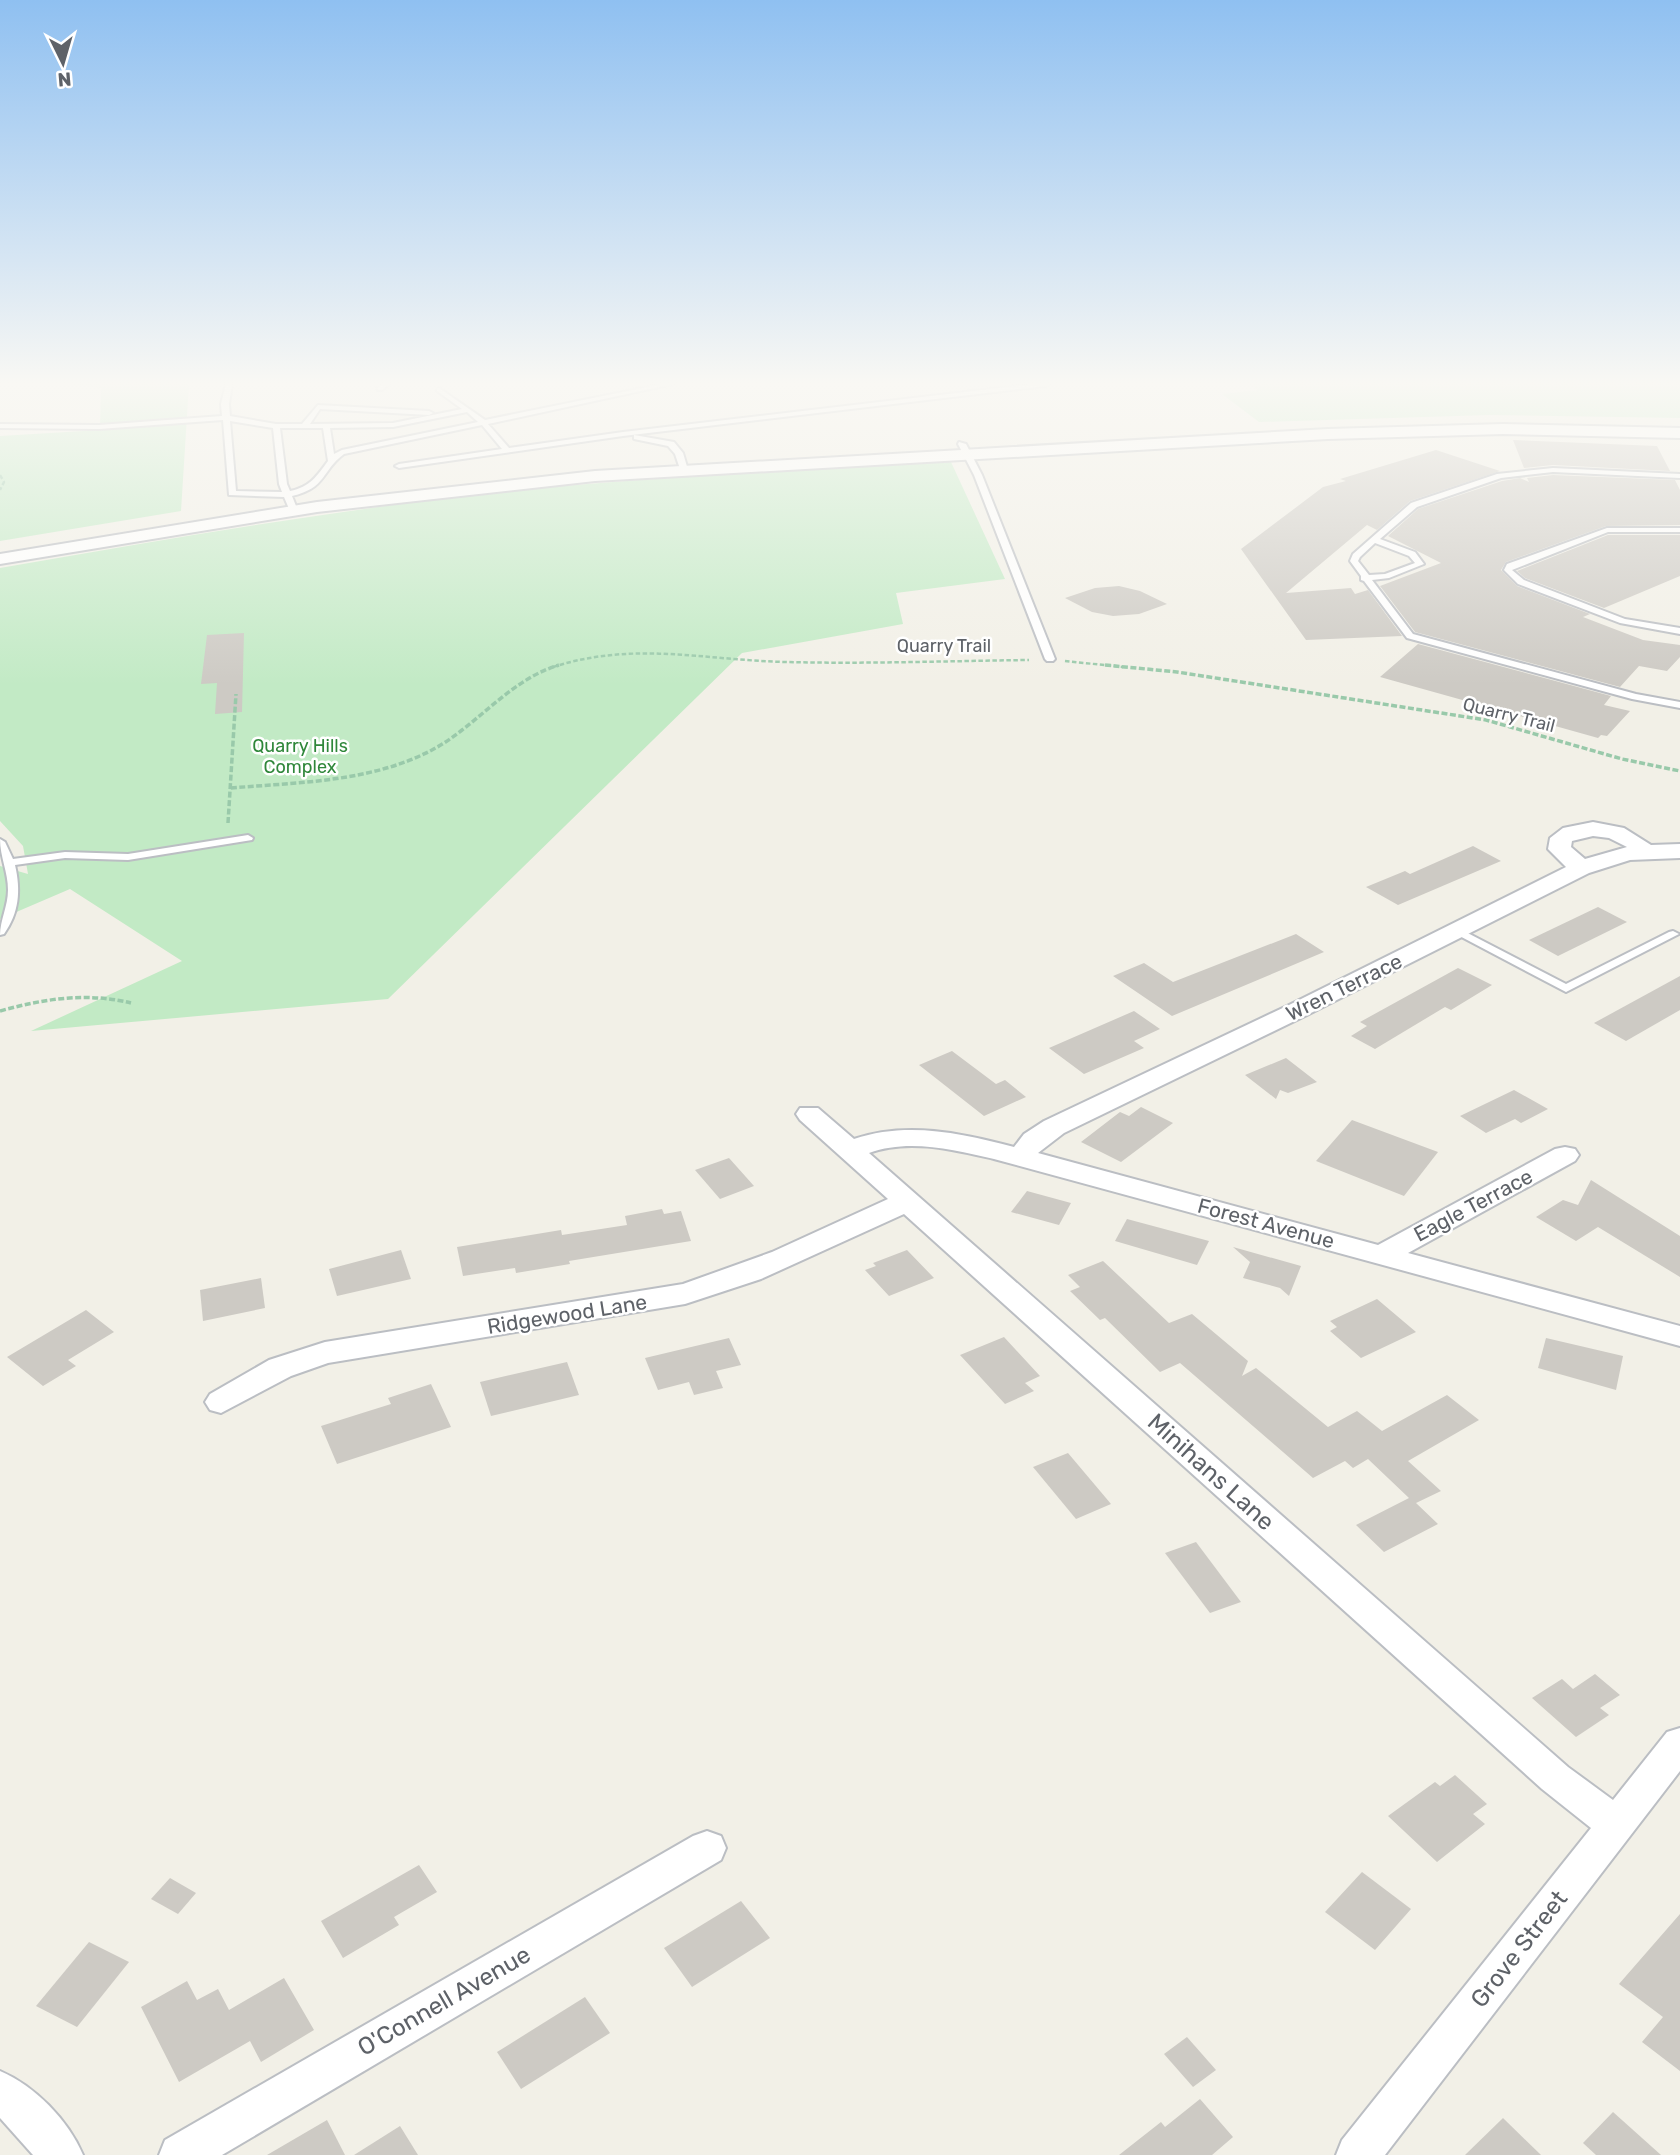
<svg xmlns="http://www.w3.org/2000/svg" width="1680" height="2155" viewBox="0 0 1680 2155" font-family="Rubik,sans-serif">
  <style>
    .green { fill: #c2eac5 }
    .building { fill: #cdcac4 }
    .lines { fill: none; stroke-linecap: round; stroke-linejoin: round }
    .lane-casing { stroke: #bbbec3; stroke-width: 4 }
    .street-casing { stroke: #bbbec3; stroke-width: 4 }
    .path-far1 { stroke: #99c9aa; stroke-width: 2.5; stroke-dasharray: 4.5 2.5; stroke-linecap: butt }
    .path { stroke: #99c9aa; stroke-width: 3.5; stroke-dasharray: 6 2.5; stroke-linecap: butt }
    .lane { fill: #fff; fill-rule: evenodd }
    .street { fill: #fff; fill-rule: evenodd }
    .labels { text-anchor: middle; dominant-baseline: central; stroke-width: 5; stroke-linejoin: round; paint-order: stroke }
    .far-street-label { font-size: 18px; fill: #5e6268; stroke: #fff }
    .far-park-label { font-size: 18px; fill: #2f873a; stroke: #fff }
    .street-label { font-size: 21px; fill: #5e6268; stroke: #fff }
    .near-street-label { font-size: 24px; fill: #5e6268; stroke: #fff }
  </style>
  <rect width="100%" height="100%" fill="#f2f0e7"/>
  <g class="green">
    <polygon points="72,384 189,384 181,511 0,541 0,436 100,430 101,388"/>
    <polygon points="1250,384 1680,384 1680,418 1489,415 1259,422 1222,394 1258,390"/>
    <path d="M951,462L1005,579L896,593L903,624L742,653L388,999L31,1031L182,961L70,889L0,919V866L28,874L23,846L0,821V568C163,540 327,511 492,493C644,477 798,471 951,462Z"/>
  </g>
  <g class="building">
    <polygon points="1513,440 1657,446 1670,471 1553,465 1524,468"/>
    <polygon points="1436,450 1500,471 1410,501 1377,530 1367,525 1286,593 1351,588 1355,594 1368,590 1402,636 1306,640 1241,549 1323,487 1346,481 1340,479"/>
    <polygon points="1553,475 1675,480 1680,490 1680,525 1606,526 1506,562 1501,570 1517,586 1590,614 1583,617 1643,640 1680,645 1680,657 1667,671 1639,666 1620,687 1415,632 1380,586 1441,563 1388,536 1418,509 1502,481 1520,478 1529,482 1527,478"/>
    <polygon points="1608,535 1680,535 1680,576 1604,608 1525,578 1517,571"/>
    <polygon points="1119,586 1140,591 1167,604 1139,614 1113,616 1092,612 1065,598 1095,588"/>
    <polygon points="244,633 242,712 215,714 217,683 201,684 207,635"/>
    <polygon points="1418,644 1611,696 1604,705 1630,711 1607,736 1601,735 1598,738 1380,677"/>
    <polygon points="1473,846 1501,861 1398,905 1366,887 1405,871 1410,874"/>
    <polygon points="1598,907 1627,922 1558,956 1529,940"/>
    <polygon points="1296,934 1324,952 1172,1016 1113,976 1144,963 1173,982"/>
    <polygon points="1458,968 1492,985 1451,1010 1445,1007 1375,1049 1351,1036 1367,1026 1360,1022"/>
    <polygon points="1680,976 1680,1010 1626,1041 1594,1023"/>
    <polygon points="1134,1011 1160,1029 1134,1041 1144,1048 1084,1074 1049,1048"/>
    <polygon points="952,1051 996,1084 1005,1080 1026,1097 984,1116 919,1065"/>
    <polygon points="1286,1058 1317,1082 1288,1093 1280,1090 1276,1099 1245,1075"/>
    <polygon points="1514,1090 1548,1109 1521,1123 1515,1119 1486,1133 1460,1116"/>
    <polygon points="1141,1107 1173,1123 1121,1162 1081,1142 1120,1112 1129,1116"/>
    <polygon points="1352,1120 1438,1152 1404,1196 1316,1161"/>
    <polygon points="729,1158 754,1186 720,1199 695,1170"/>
    <polygon points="1591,1180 1680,1236 1680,1277 1598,1227 1576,1241 1536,1217 1563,1200 1578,1205"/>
    <polygon points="1027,1191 1071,1203 1059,1225 1011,1212"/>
    <polygon points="662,1209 664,1214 681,1211 691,1241 569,1261 570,1264 516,1273 515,1268 463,1276 457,1247 561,1230 562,1235 627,1225 625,1216"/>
    <polygon points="1127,1219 1209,1241 1197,1265 1115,1241"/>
    <polygon points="1233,1247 1301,1266 1289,1296 1280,1288 1243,1278 1250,1262"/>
    <polygon points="401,1250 411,1279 337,1296 329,1269"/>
    <polygon points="907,1250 934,1278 889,1296 865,1270 876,1266 873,1263"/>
    <polygon points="1103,1261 1169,1323 1192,1314 1248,1361 1242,1376 1256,1368 1328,1427 1357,1411 1382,1431 1447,1395 1479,1420 1408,1461 1441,1491 1416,1503 1438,1524 1384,1552 1356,1525 1409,1498 1368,1459 1353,1468 1345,1461 1313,1478 1180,1363 1160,1372 1105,1318 1100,1320 1070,1291 1080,1287 1068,1275"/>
    <polygon points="261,1278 265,1308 203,1321 200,1290"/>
    <polygon points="1377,1299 1416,1332 1361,1358 1330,1331 1337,1327 1330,1321"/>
    <polygon points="86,1310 114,1332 68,1360 76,1366 43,1386 7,1357"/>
    <polygon points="1004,1337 1040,1376 1025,1383 1034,1391 1005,1404 960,1355"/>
    <polygon points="729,1338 741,1365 716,1371 723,1388 694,1395 689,1382 658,1390 645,1358"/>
    <polygon points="1546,1338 1623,1356 1616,1390 1538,1368"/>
    <polygon points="567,1362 579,1395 491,1416 480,1382"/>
    <polygon points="431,1384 451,1427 337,1464 321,1426 391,1404 388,1398"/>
    <polygon points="1068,1453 1111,1504 1076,1519 1033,1467"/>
    <polygon points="1196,1542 1241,1602 1210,1613 1165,1553"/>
    <polygon points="1595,1674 1620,1695 1600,1708 1609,1715 1576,1737 1532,1698 1562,1679 1573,1689"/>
    <polygon points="1455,1775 1487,1804 1473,1814 1485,1824 1437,1862 1388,1816 1435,1782 1440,1786"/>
    <polygon points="419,1865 437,1892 394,1917 399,1925 343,1958 321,1921"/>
    <polygon points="1362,1872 1411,1909 1375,1950 1325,1912"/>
    <polygon points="170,1878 196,1893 178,1914 151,1899"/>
    <polygon points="741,1901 770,1938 692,1987 664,1948"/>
    <polygon points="1680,1914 1680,2071 1642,2042 1663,2017 1619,1984"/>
    <polygon points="89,1942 129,1962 77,2027 36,2006"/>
    <polygon points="284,1978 314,2030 261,2062 250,2041 179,2082 141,2007 187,1981 197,2000 218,1989 229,2010"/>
    <polygon points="585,1997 610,2033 521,2089 497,2052"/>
    <polygon points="1187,2037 1216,2070 1193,2087 1164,2054"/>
    <polygon points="1200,2099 1233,2137 1212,2155 1119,2155 1161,2122 1165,2127"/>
    <polygon points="1613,2112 1661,2155 1596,2155 1583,2143"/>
    <polygon points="1503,2118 1541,2155 1465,2155"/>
    <polygon points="327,2120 345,2155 267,2155"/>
    <polygon points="400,2126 418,2155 354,2155"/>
  </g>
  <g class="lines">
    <defs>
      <g id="lane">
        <path d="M226,384H232L229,404L230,416L276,424H302L318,405L429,411L433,413L429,415L320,409L310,424L393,423L462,409L437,391V389L439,388L485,420L662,384H673L488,424L509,448L623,432L1032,384H1049L1046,386L623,436L399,468L395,466L399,464L502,449L482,425L344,454C321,471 327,488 292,496L298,511L294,513L290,511L284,497L229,495L223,420L99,429L0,428V424L99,425L222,416L221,404ZM467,412L478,422L342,450L334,454L330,428L393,427ZM230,421L273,428L279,484L282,492L236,491ZM280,428H323L328,461C317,476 310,487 290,491L287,484Z"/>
        <polygon points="382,384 389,384 382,390 378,390 377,389"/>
        <polygon points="634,435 674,442 683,453 688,470 681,472 675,454 668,446 634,439"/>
        <polygon points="959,442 966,444 982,475 1055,659 1053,661 1047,661 1045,659 974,475 958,444"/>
        <path d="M1553,468L1680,474V478L1553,472L1501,478L1417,507L1380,539L1415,552L1424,564L1389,578L1372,580L1413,634L1636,694L1680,702V708L1632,699L1407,638L1364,581L1361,580V576L1350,561L1353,554L1411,503L1497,474ZM1375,543L1409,556L1415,563L1385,574L1369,575L1358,561L1360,557Z"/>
        <polygon points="1607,528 1680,528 1680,532 1608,532 1512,570 1524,580 1625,619 1680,628 1680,634 1620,623 1518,584 1504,570 1507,564"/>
        <path d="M248,835L253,838L252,840L128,860L65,858L15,865C21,891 19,913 4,934L0,935C0,920 8,906 8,890C8,872 0,857 0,839L5,842L13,859L65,852L128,854Z"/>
        <polygon points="1456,927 1566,984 1669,932 1673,931 1679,934 1566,992 1452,932 1450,930 1452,928"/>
      </g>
      <g id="street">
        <polygon points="1503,424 1680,428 1680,438 1503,434 1328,439 595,481 317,512 0,564 0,554 317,502 595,471 1328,429"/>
        <path d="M1593,822L1624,828L1651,845L1680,844V858L1630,860L1589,873L1307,1015L1064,1133L1038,1153L1378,1245L1555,1149L1565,1147L1575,1149L1579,1155L1575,1161L1408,1253L1680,1326V1346L994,1159C954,1150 909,1138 869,1153L1568,1767L1613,1800L1667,1732L1680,1728V1771L1385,2155H1336L1342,2140L1591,1828L1542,1789L904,1214L761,1279L685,1304L328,1363L291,1376L221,1413L210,1410L205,1402L210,1394L269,1360L325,1342L683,1284L772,1252L888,1199L800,1120L796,1114L800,1108H818L854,1139C906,1121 962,1133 1014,1147L1024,1134L1044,1121L1289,1005L1566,867L1548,849L1550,838L1563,828ZM1593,836L1609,838L1627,847L1585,859L1571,847L1572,841Z"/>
        <polygon points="707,1831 721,1836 726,1848 721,1860 222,2155 159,2155 165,2140 693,1836"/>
        <path d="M0,2071C35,2086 68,2120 83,2155H33L0,2118Z"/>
      </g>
    </defs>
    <use href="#lane" class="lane-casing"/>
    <use href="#street" class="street-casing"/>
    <g class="path-far1">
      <polyline points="0,475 4,482 0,490"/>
      <polyline points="1065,661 1123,667"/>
      <path d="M553,667C634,641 703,660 785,662C866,664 948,661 1029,660"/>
    </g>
    <g class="path">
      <polyline points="1105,665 1177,672 1486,720 1622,759 1680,771"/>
      <path d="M231,788C302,782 382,782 444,743C484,717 513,679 559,665"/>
      <polyline points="228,823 236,694"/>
      <path d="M0,1011C43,999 87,992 131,1003"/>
    </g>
    <use href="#lane" class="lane"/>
    <use href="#street" class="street"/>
  </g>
  <linearGradient id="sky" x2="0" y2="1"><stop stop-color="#8fc0f1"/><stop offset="0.56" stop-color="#f9f8f4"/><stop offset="1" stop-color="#f9f8f4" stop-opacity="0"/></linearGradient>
  <rect width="1680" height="685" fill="url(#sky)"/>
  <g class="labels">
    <g class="far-street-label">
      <text x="944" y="646">Quarry Trail</text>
      <text transform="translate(1509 715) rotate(14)">Quarry Trail</text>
    </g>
    <g class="far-park-label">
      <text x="300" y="746">Quarry Hills<tspan x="300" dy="21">Complex</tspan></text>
    </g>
    <g class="street-label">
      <text transform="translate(1344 987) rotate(-26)">Wren Terrace</text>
      <text transform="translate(1473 1205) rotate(-28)">Eagle Terrace</text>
      <text transform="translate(1266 1223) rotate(15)">Forest Avenue</text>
      <text transform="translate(567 1314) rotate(-9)">Ridgewood Lane</text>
    </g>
    <g class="near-street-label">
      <text transform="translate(1211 1472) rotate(42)">Minihans Lane</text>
      <text transform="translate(1519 1949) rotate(-52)">Grove Street</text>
      <text transform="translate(444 2001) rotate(-30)">O'Connell Avenue</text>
    </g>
  </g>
  <g transform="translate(63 63) rotate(175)" stroke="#ffffff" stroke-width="5" paint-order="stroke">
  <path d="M0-5L12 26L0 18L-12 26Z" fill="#5e6268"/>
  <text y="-10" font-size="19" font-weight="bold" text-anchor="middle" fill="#5e6268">N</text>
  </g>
</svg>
